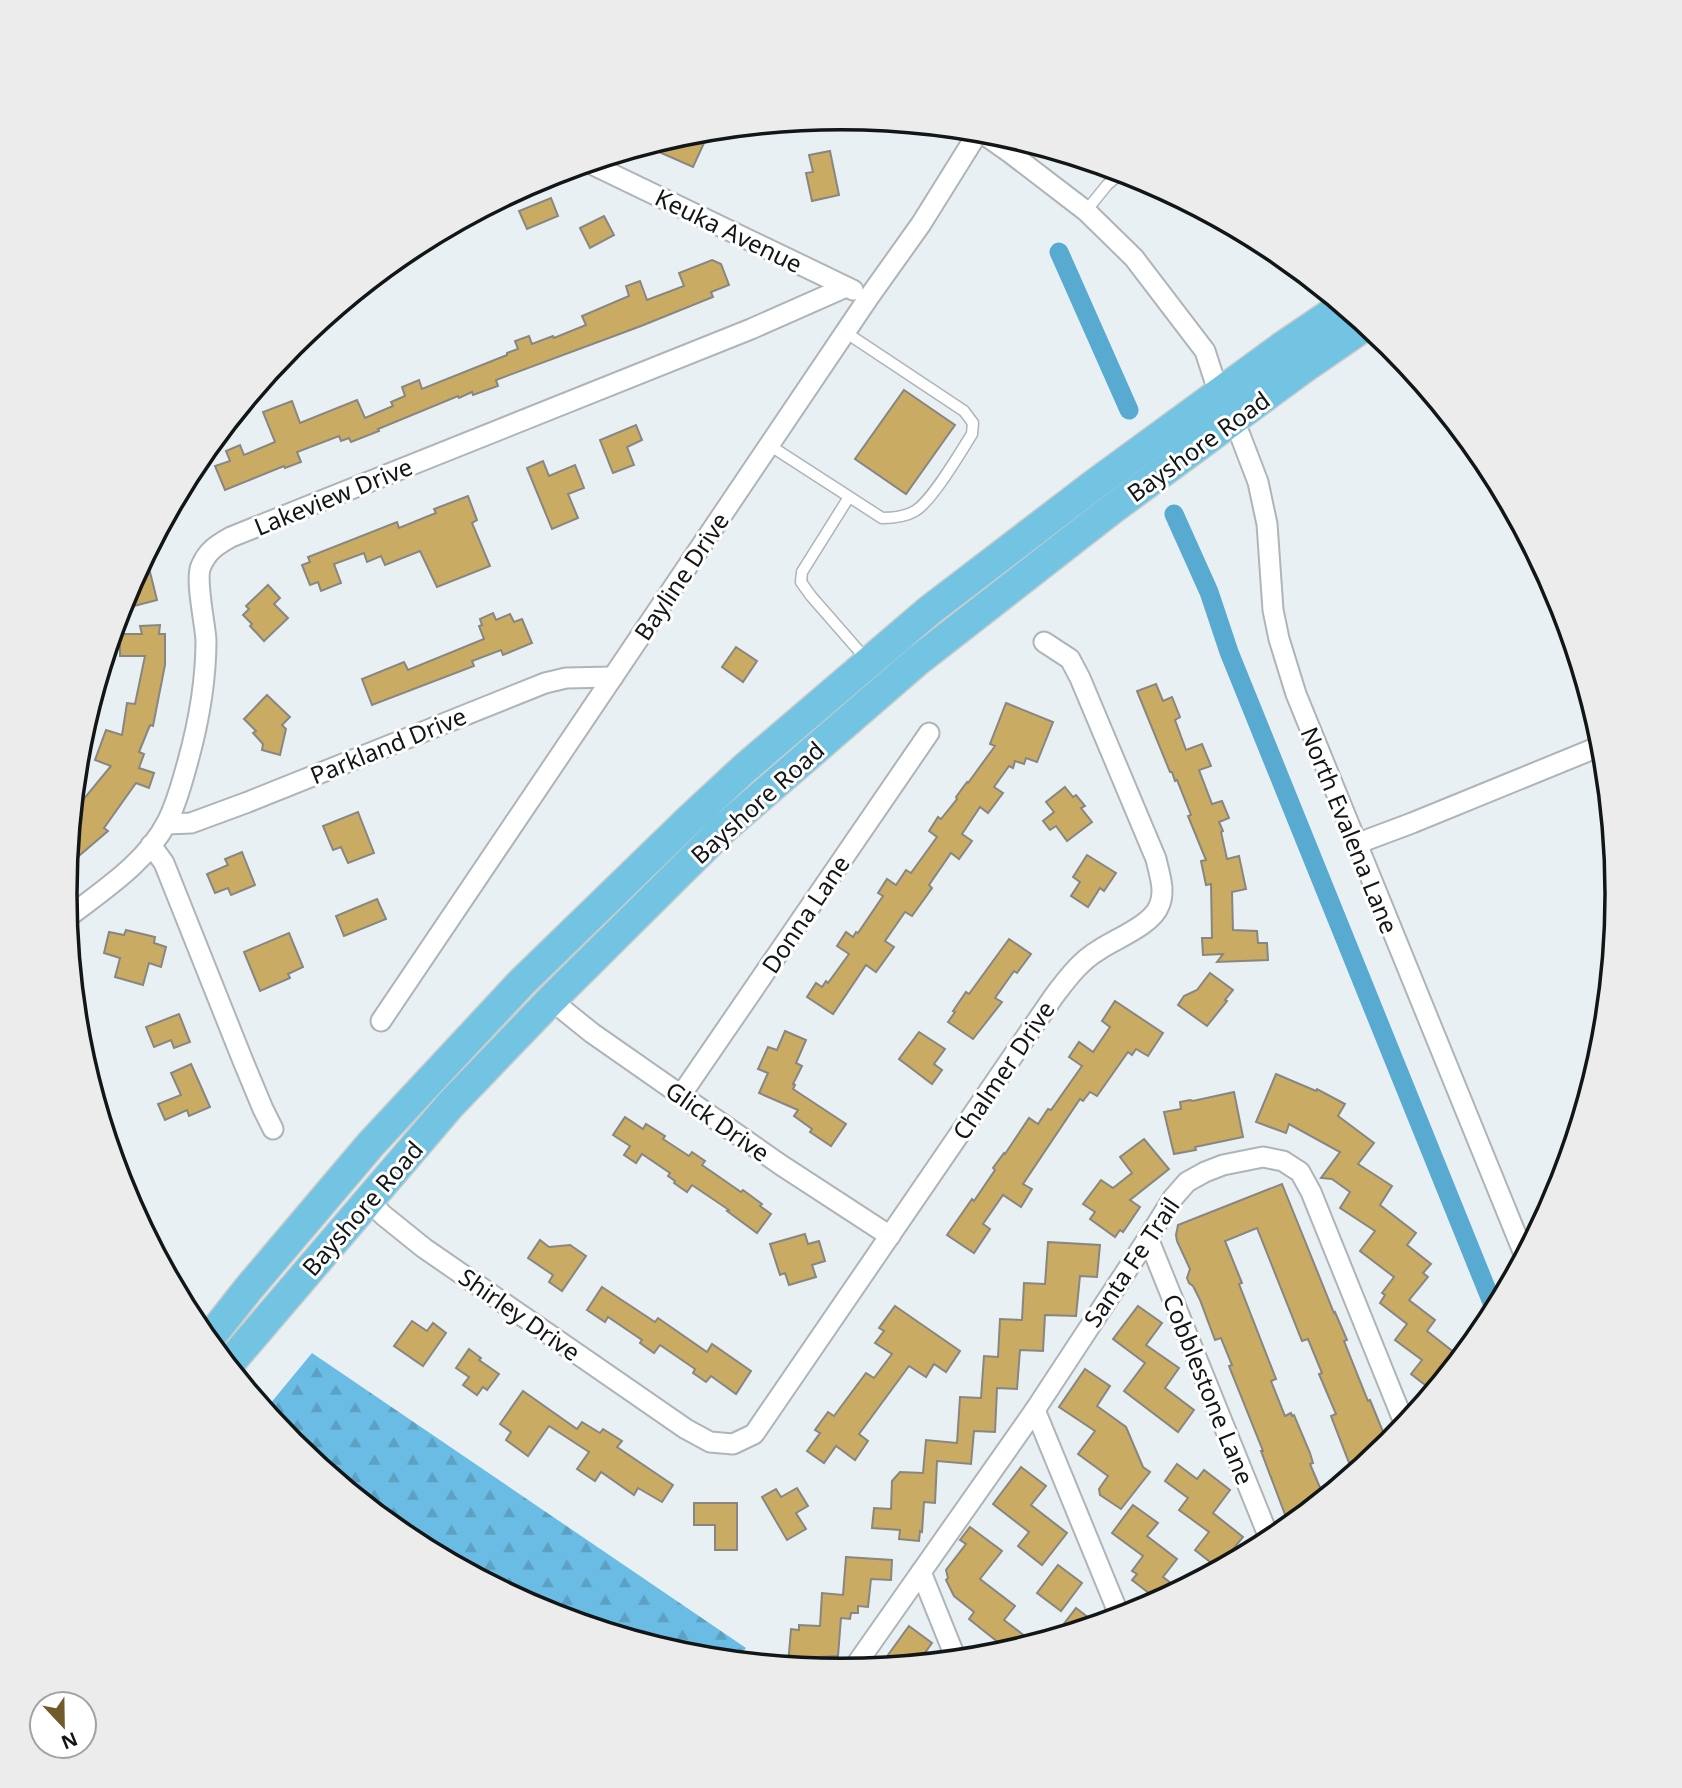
<svg xmlns="http://www.w3.org/2000/svg" width="1682" height="1788" viewBox="0 0 1682 1788" font-family="'Noto Sans',sans-serif">
  <style>
    .forest { fill: url(#forest-firs) }
    .lines { fill: none; stroke-linecap: round; stroke-linejoin: round }
    .canal { stroke: #58aad1; stroke-width: 19 }
    .building { fill: #c9ab63; stroke: #888680; stroke-width: 2 }
    .service-casing { stroke: #aeb4b8; stroke-width: 13 }
    .minor-casing { stroke: #aeb4b8; stroke-width: 23 }
    .primary-casing { stroke: #cbcccc; stroke-width: 33 }
    .service { stroke: #fff; stroke-width: 10 }
    .minor { stroke: #fff; stroke-width: 19 }
    .primary { stroke: #73c4e3; stroke-width: 30 }
    .labels { text-anchor: middle; dominant-baseline: central; stroke-width: 6; stroke-linejoin: round; paint-order: stroke }
    .street-label { font-size: 24px; fill: #131617; stroke: #fff }
    .rim { fill: none; stroke: #131617; stroke-width: 3.5 }
  </style>
  <defs>
    <pattern id="forest-firs" width="22" height="20" patternUnits="userSpaceOnUse" patternTransform="scale(1.75)"><rect width="22" height="20" fill="#6bbce4"/><path d="M5 1l3.5 6h-7zM16 11l3.5 6h-7z" fill="#5ca1c3"/></pattern>
  </defs>
  <rect width="100%" height="100%" fill="#e9f0f4"/>
  <polygon class="forest" points="312,1353 746,1648 736,1660 689,1655 544,1611 409,1539 292,1443 265,1410"/>
  <g class="lines">
    <g class="canal">
      <polyline points="1059,252 1129,410"/>
      <polyline points="1174,514 1209,592 1229,652 1495,1310"/>
    </g>
  </g>
  <g class="building">
    <polygon points="696,132 693,138 704,143 693,167 659,152 664,140"/>
    <polygon points="830,151 839,195 812,201 806,173 813,172 809,155"/>
    <polygon points="551,198 558,216 527,229 519,211"/>
    <polygon points="604,216 614,235 590,248 580,228"/>
    <polygon points="712,260 721,264 729,285 711,292 713,297 641,326 496,380 498,386 473,395 472,392 459,398 458,396 378,429 379,431 351,442 349,438 341,441 339,436 297,452 301,462 285,468 284,466 225,490 215,466 230,461 226,451 240,445 244,455 275,442 263,412 292,401 300,423 357,400 365,418 393,406 391,402 405,396 402,387 419,380 422,389 507,355 507,353 518,349 515,341 529,336 532,344 553,336 554,338 586,325 582,316 629,296 626,286 640,281 647,300 684,286 679,273"/>
    <polygon points="904,390 955,425 906,494 855,459"/>
    <polygon points="636,425 642,440 627,447 634,465 613,473 600,440"/>
    <polygon points="543,461 549,476 575,465 584,488 568,494 578,518 552,529 527,468"/>
    <polygon points="468,496 477,520 472,523 490,566 437,587 420,551 385,565 381,556 367,562 364,553 334,564 341,583 321,591 318,582 310,585 302,565 310,562 308,557 397,522 399,528 436,513 434,509"/>
    <polygon points="146,556 157,600 134,606 129,587"/>
    <polygon points="268,585 280,598 274,604 288,618 264,641 250,626 252,624 243,615 249,609 246,606"/>
    <polygon points="493,613 496,620 510,614 514,622 522,619 532,643 503,655 501,650 472,661 474,666 372,705 362,679 404,662 408,670 484,639 479,626 482,625 480,619"/>
    <polygon points="160,625 159,634 165,634 165,665 153,726 150,725 139,752 144,754 139,768 154,773 149,788 136,783 104,828 108,831 67,866 72,817 82,801 111,766 95,760 106,730 122,735 127,703 135,704 145,656 120,656 120,634 142,634 140,626"/>
    <polygon points="736,647 757,661 743,682 722,667"/>
    <polygon points="1156,684 1163,701 1172,697 1180,717 1175,720 1186,750 1202,744 1211,766 1199,770 1212,804 1222,801 1229,818 1219,822 1223,831 1221,832 1227,859 1239,856 1246,889 1232,892 1233,930 1257,931 1258,943 1267,943 1268,960 1217,962 1223,954 1203,955 1202,938 1212,938 1211,884 1206,885 1201,861 1206,860 1188,816 1191,815 1177,780 1175,781 1172,772 1170,772 1137,691"/>
    <polygon points="267,695 290,717 282,725 286,729 280,755 262,750 263,744 253,733 256,731 244,719"/>
    <polygon points="1006,703 1053,722 1037,762 1026,758 1024,764 1015,761 1013,768 1009,766 994,787 1003,793 988,813 980,807 962,834 972,841 959,859 951,853 929,885 932,888 912,916 905,912 885,941 894,947 876,972 866,965 833,1014 807,997 816,983 822,987 826,981 828,983 849,954 837,946 846,932 853,937 856,932 858,933 883,896 878,893 887,879 896,885 906,870 911,873 937,837 929,831 938,817 941,819 957,799 956,797 967,782 968,783 995,746 990,744"/>
    <polygon points="1065,787 1073,797 1076,795 1085,806 1081,808 1092,822 1067,841 1056,826 1050,830 1043,821 1054,812 1046,802"/>
    <polygon points="358,812 374,853 348,863 341,847 333,850 323,826"/>
    <polygon points="242,852 255,885 231,895 228,888 215,893 207,874 228,865 225,859"/>
    <polygon points="1087,855 1116,873 1104,891 1100,888 1088,907 1071,896 1080,882 1073,877"/>
    <polygon points="377,899 386,919 344,936 336,916"/>
    <polygon points="126,930 155,937 154,943 166,947 161,967 149,963 143,985 115,977 120,958 104,953 109,932 124,935"/>
    <polygon points="289,933 303,967 288,974 290,978 260,991 244,952"/>
    <polygon points="1009,939 1031,954 1017,973 1014,971 995,998 1002,1002 973,1039 948,1022 955,1012 953,1011 966,992 969,994"/>
    <polygon points="1210,973 1233,990 1225,1000 1227,1001 1207,1026 1178,1005 1184,996 1197,990"/>
    <polygon points="1115,1001 1163,1033 1148,1056 1136,1049 1132,1055 1128,1052 1097,1096 1090,1092 1083,1101 1080,1099 1023,1184 1032,1189 1021,1207 1003,1195 983,1224 990,1229 974,1253 947,1235 972,1199 974,1201 995,1170 993,1168 1004,1153 1005,1154 1029,1118 1038,1124 1048,1109 1051,1110 1082,1066 1069,1057 1079,1042 1093,1052 1110,1027 1102,1021"/>
    <polygon points="179,1014 190,1042 174,1048 171,1040 154,1047 146,1027"/>
    <polygon points="785,1031 806,1040 796,1063 802,1066 793,1084 795,1085 793,1089 846,1124 831,1146 810,1132 812,1129 794,1116 798,1110 759,1093 768,1073 758,1069 768,1047 777,1050"/>
    <polygon points="919,1032 945,1049 934,1064 942,1070 932,1084 899,1059"/>
    <polygon points="191,1064 210,1107 189,1116 187,1110 165,1120 158,1104 181,1095 171,1073"/>
    <polygon points="1276,1074 1316,1091 1317,1089 1345,1104 1338,1116 1374,1143 1358,1164 1392,1186 1380,1205 1416,1233 1407,1245 1431,1264 1423,1273 1428,1277 1409,1300 1435,1320 1427,1331 1460,1357 1433,1391 1411,1374 1422,1360 1395,1340 1407,1324 1380,1303 1385,1295 1382,1293 1394,1277 1360,1251 1375,1231 1340,1208 1350,1192 1332,1179 1321,1178 1340,1152 1289,1124 1286,1133 1256,1122"/>
    <polygon points="1234,1092 1243,1137 1195,1147 1196,1150 1174,1154 1164,1112 1181,1109 1180,1102 1190,1100 1193,1101"/>
    <polygon points="625,1117 643,1129 646,1124 665,1136 663,1139 689,1156 692,1152 705,1161 702,1165 741,1192 743,1190 762,1204 760,1206 771,1214 757,1233 727,1211 729,1210 692,1185 687,1192 674,1183 675,1181 668,1176 670,1173 642,1154 636,1163 624,1155 630,1146 613,1135"/>
    <polygon points="1144,1139 1169,1169 1130,1200 1140,1207 1123,1232 1120,1230 1115,1237 1090,1219 1095,1212 1083,1204 1101,1180 1113,1188 1132,1173 1120,1157"/>
    <polygon points="1282,1184 1334,1313 1335,1312 1347,1340 1344,1341 1368,1401 1370,1400 1388,1444 1353,1473 1331,1416 1336,1414 1319,1374 1322,1373 1308,1339 1302,1341 1257,1228 1225,1241 1242,1283 1239,1284 1276,1379 1271,1381 1285,1416 1291,1413 1292,1416 1294,1415 1310,1453 1313,1463 1310,1464 1324,1497 1289,1525 1261,1451 1263,1451 1229,1366 1232,1365 1221,1338 1215,1340 1200,1300 1193,1286 1189,1283 1187,1278 1190,1269 1177,1241 1176,1235 1178,1225"/>
    <polygon points="805,1234 808,1244 819,1241 825,1261 812,1265 816,1277 789,1285 785,1273 780,1275 770,1244"/>
    <polygon points="540,1240 549,1247 570,1245 586,1256 562,1291 549,1282 553,1275 528,1258"/>
    <polygon points="1048,1242 1100,1245 1097,1277 1080,1276 1076,1316 1045,1315 1043,1351 1020,1350 1017,1389 997,1388 995,1432 974,1431 971,1464 937,1461 935,1503 924,1502 922,1532 920,1531 919,1541 899,1539 900,1530 872,1528 874,1508 891,1509 892,1481 900,1472 923,1473 926,1440 957,1443 960,1397 981,1398 984,1356 998,1357 1000,1319 1022,1320 1024,1283 1045,1284"/>
    <polygon points="602,1287 655,1322 658,1318 707,1352 712,1344 751,1371 736,1394 711,1376 706,1382 693,1373 695,1369 660,1345 654,1353 640,1343 642,1340 608,1317 605,1322 587,1310"/>
    <polygon points="895,1306 960,1351 946,1372 934,1364 926,1377 909,1366 859,1434 868,1441 855,1460 836,1446 824,1463 807,1451 820,1433 815,1430 828,1412 834,1416 866,1373 874,1378 892,1354 875,1343 884,1331 879,1328"/>
    <polygon points="1138,1306 1162,1323 1146,1345 1179,1368 1165,1388 1194,1410 1178,1432 1124,1391 1145,1363 1113,1339"/>
    <polygon points="412,1321 427,1331 433,1323 446,1333 423,1366 394,1346"/>
    <polygon points="469,1349 481,1358 479,1360 499,1374 487,1390 483,1387 477,1395 463,1385 469,1377 456,1368"/>
    <polygon points="1085,1369 1110,1386 1097,1406 1126,1427 1143,1467 1150,1472 1121,1509 1100,1495 1099,1489 1108,1476 1078,1454 1095,1431 1059,1407"/>
    <polygon points="523,1391 577,1429 582,1422 600,1433 603,1429 622,1441 617,1447 673,1485 662,1502 638,1488 634,1495 601,1472 595,1481 577,1469 589,1452 549,1426 528,1456 506,1440 511,1432 500,1424"/>
    <polygon points="1177,1464 1197,1479 1204,1470 1230,1490 1213,1513 1243,1537 1218,1568 1195,1550 1209,1532 1179,1510 1188,1498 1165,1481"/>
    <polygon points="1021,1467 1046,1486 1031,1505 1067,1533 1042,1565 1018,1546 1029,1532 993,1504"/>
    <polygon points="797,1488 808,1506 796,1513 806,1529 787,1540 762,1497 776,1489 781,1497"/>
    <polygon points="694,1503 737,1503 737,1550 715,1550 715,1525 694,1525"/>
    <polygon points="1133,1505 1158,1523 1147,1536 1177,1559 1163,1577 1179,1589 1158,1600 1132,1580 1137,1574 1132,1571 1143,1556 1112,1533"/>
    <polygon points="970,1527 1002,1551 980,1579 1015,1606 1004,1620 1034,1643 990,1656 999,1643 969,1619 974,1612 954,1596 946,1580 948,1578 946,1570 966,1544 960,1540"/>
    <polygon points="846,1557 892,1560 891,1580 871,1579 868,1607 858,1606 858,1613 851,1613 850,1619 841,1618 838,1656 820,1657 820,1660 818,1660 817,1668 788,1665 791,1629 799,1630 799,1625 820,1626 822,1593 843,1595"/>
    <polygon points="1058,1565 1082,1583 1061,1611 1037,1593"/>
    <polygon points="1076,1608 1097,1624 1054,1637"/>
    <polygon points="909,1626 932,1643 919,1661 912,1656 907,1664 880,1666"/>
  </g>
  <g class="lines">
    <defs>
      <g id="service">
        <polyline points="1086,211 1107,185 1122,172"/>
        <path d="M769,445L882,518C893,518 905,517 915,511C932,501 960,453 972,434L973,423L964,411L845,332"/>
        <polyline points="849,497 802,572 801,582 811,596 866,659"/>
      </g>
      <g id="minor">
        <polyline points="979,131 1009,152 1086,211 1134,258 1205,351 1219,394 1240,435 1258,482 1267,524 1273,610 1279,639 1296,694 1524,1254"/>
        <polyline points="589,163 853,290"/>
        <polyline points="166,824 191,823 248,802 545,683 566,678 613,677"/>
        <polyline points="1356,844 1412,823 1603,745"/>
        <polyline points="151,845 164,863 243,1061 263,1109 273,1129"/>
        <path d="M67,918C103,890 146,863 167,822C177,803 182,782 188,761C199,721 206,682 206,640C205,623 195,579 201,566C208,550 217,545 231,537L751,329L846,287"/>
        <polyline points="551,1000 592,1033 781,1165 890,1236"/>
        <polyline points="381,1021 869,297 921,224 979,131"/>
        <polyline points="681,1095 929,733"/>
        <path d="M369,1200L383,1215L424,1248L686,1429L710,1442L733,1444L754,1434L1054,996C1067,979 1080,961 1099,950C1115,939 1152,925 1159,906C1166,891 1159,873 1156,859L1080,678L1070,659L1044,642"/>
        <polyline points="1148,1238 1270,1540"/>
        <polyline points="1035,1410 1120,1617"/>
        <polyline points="921,1572 956,1659"/>
        <polyline points="853,1669 1035,1410 1148,1238 1173,1198 1187,1182 1205,1172 1223,1165 1263,1157 1283,1161 1300,1172 1311,1192 1405,1425"/>
      </g>
      <g id="primary">
        <polyline points="208,1340 249,1288 371,1144 522,982 690,819 745,768 930,610 1095,484 1281,348 1343,306"/>
        <polyline points="228,1365 451,1104 551,1000 723,829 917,661 1112,509 1302,369 1366,325"/>
      </g>
    </defs>
    <use href="#service" class="service-casing"/>
    <use href="#minor" class="minor-casing"/>
    <use href="#primary" class="primary-casing"/>
    <use href="#service" class="service"/>
    <use href="#minor" class="minor"/>
    <use href="#primary" class="primary"/>
  </g>
  <g class="labels">
    <g class="street-label">
      <text transform="translate(729 230) rotate(26)">Keuka Avenue</text>
      <text transform="translate(1198 446) rotate(-36)">Bayshore Road</text>
      <text transform="translate(333 496) rotate(-22)">Lakeview Drive</text>
      <text transform="translate(681 576) rotate(-56)">Bayline Drive</text>
      <text transform="translate(388 745) rotate(-22)">Parkland Drive</text>
      <text transform="translate(757 802) rotate(-42)">Bayshore Road</text>
      <text transform="translate(1350 830) rotate(68)">North Evalena Lane</text>
      <text transform="translate(805 914) rotate(-56)">Donna Lane</text>
      <text transform="translate(1003 1070) rotate(-56)">Chalmer Drive</text>
      <text transform="translate(718 1121) rotate(35)">Glick Drive</text>
      <text transform="translate(362 1208) rotate(-49)">Bayshore Road</text>
      <text transform="translate(1131 1262) rotate(-56)">Santa Fe Trail</text>
      <text transform="translate(520 1314) rotate(35)">Shirley Drive</text>
      <text transform="translate(1209 1389) rotate(68)">Cobblestone Lane</text>
    </g>
  </g>
  <path d="M0 0H1682V1788H0ZM77 894a764 764 0 1 1 1528 0a764 764 0 1 1-1528 0Z" fill="#ececec" fill-rule="evenodd"/>
  <path class="rim" d="M77 894a764 764 0 1 1 1528 0a764 764 0 1 1-1528 0Z"/>
  <g transform="translate(63 1725) rotate(158)"><circle r="33" fill="#ffffff" stroke="#a1a2a2" stroke-width="2"/>
  <path d="M0-5L12 26L0 18L-12 26Z" fill="#705b2a"/>
  <text y="-10" font-size="19" font-weight="bold" text-anchor="middle" fill="#131617">N</text>
  </g>
</svg>
